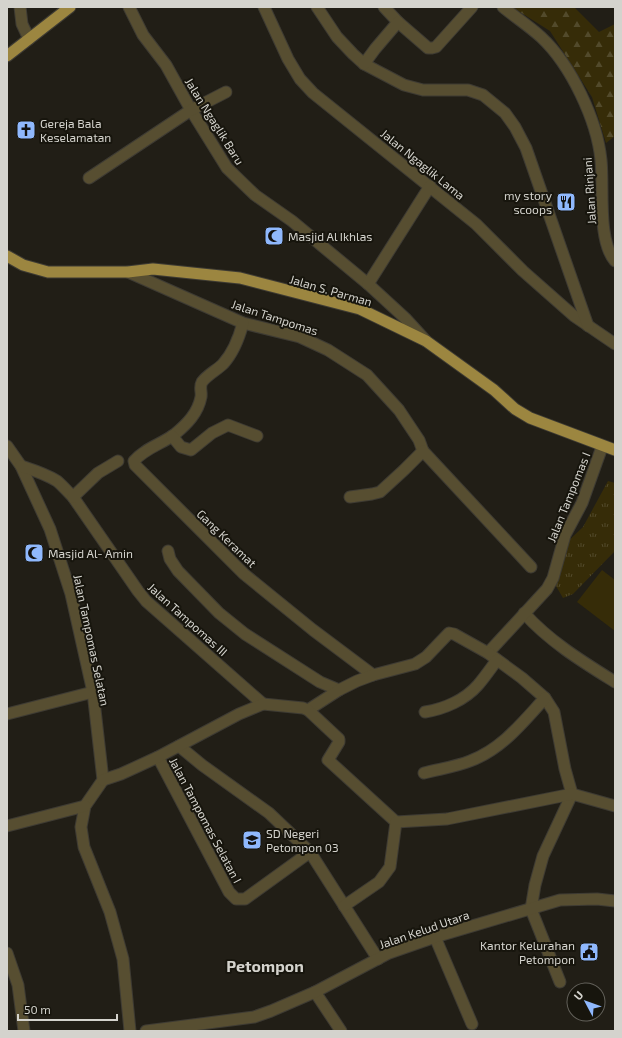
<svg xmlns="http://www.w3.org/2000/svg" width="622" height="1038" viewBox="0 0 622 1038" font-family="'Exo 2',sans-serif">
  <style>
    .grass { fill: url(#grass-tufts) }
    .forest { fill: url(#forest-firs) }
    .park { fill: #362c08 }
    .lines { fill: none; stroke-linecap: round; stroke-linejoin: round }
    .minor-casing { stroke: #3e3b33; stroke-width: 13 }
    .tertiary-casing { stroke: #3e3b33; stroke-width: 13 }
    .trunk-casing { stroke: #3e3b33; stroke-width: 13 }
    .minor { stroke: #574e31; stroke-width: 11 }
    .tertiary { stroke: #574e31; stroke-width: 11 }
    .trunk { stroke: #9c8640; stroke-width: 11 }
    .labels { text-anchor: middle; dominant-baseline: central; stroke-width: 4; stroke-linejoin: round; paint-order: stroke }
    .street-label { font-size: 12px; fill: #d4d3cd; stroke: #17150d }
    .poi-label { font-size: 12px; fill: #d4d3cd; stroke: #17150d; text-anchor: start }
    .district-label { font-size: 16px; font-weight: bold; fill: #d4d3cd; stroke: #17150d }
  </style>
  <defs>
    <pattern id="grass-tufts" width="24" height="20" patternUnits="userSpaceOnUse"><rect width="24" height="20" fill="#362c08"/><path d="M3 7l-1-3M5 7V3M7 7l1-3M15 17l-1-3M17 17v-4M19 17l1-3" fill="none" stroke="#524a2b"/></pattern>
    <pattern id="forest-firs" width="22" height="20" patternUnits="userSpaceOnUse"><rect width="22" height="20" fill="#362c08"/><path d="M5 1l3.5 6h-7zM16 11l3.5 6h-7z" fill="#524a2b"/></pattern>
  </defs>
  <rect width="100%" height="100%" fill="#211e16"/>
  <polygon class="grass" points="608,481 615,483 615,551 573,594 563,598 556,586 557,571 564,545 583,527"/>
  <polygon class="forest" points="512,7 574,7 599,32 615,24 615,136 606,143 592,97 550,31"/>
  <polygon class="park" points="602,570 615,580 615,631 577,602"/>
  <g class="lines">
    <defs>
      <g id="minor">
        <polyline points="20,7 22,24 29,39"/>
        <polyline points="129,7 143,35 166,65 191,110 227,168 255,195 292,221 368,284 405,318 426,341"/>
        <polyline points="264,7 288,59 300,79 313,93 476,224 523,271 574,316 615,344"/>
        <polyline points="317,7 337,37 353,54 364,64 404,85 423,90 468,90 483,95 505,113 515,127 526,148 588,326"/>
        <polyline points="384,7 398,22 428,48 432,48 436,47 472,7"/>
        <polyline points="364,64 375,49 398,22"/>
        <polyline points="89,178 191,110 226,92"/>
        <polyline points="128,272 243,323 300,337 328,350 367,375 399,410 419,440 423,451"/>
        <polyline points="368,284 430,186"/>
        <path d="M243,323C239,338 234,352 223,364C217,370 207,375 202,382C199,387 202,392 201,397C198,413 187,424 175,434C162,444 145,448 134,461L135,465L244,574L313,630L373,675"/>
        <polyline points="172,436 181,447 191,450 212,433 228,425 257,436"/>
        <polyline points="7,446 21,466 50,529 71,594 93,692 103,780 85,806 81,827 84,847 110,912 123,959 130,1031"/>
        <path d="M21,466C33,470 46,474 57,481C63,486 68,492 73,497L138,591L146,601L263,704"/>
        <polyline points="73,497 98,473 118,461"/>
        <polyline points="350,497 372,494 380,492 404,470 423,451 531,567"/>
        <polyline points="168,551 170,559 178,571 219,613 245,634 320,682 339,690"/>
        <path d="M524,613C550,642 583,662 615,682"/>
        <polyline points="488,653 547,589 553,578 565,535 582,503 602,447"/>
        <polyline points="308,710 339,690 357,681 373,675 415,664 426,657 449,633 454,634 488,653 522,678 545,698 554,712 565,769 572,794 543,856 535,885 531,909"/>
        <path d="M425,712C444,709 465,700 478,685C485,677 491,668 497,660"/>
        <polyline points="7,714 93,692"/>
        <polyline points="179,746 202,765 269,813 310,852 378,959"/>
        <polyline points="158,757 229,892 236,899 245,899 310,852"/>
        <path d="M424,773C439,769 455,767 470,761C502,749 522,723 545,698"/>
        <polyline points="103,780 121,774 158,757 239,714 263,704 303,708 308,710 339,739 339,742 328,760 396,822"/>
        <polyline points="7,826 85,806"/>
        <polyline points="344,906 379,882 390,867 396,822 447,819 572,794 615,806"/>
        <polyline points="531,909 560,982"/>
        <polyline points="435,937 472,1024"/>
        <polyline points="7,953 18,985 24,1031"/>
        <polyline points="315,992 341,1031"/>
        <polyline points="146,1031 254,1017 271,1011 315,992 389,953 435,937 560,900 597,899 615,901"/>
      </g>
      <path id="tertiary" d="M503,7C515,17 529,26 541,37C571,65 597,120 601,160C604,187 597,240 615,261"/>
      <g id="trunk">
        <polyline points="7,56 70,7"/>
        <polyline points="7,256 23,265 48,272 128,272 153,269 240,278 360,309 426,341 494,390 515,409 530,418 615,450"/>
      </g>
    </defs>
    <use href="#minor" class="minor-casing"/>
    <use href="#tertiary" class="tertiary-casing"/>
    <use href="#trunk" class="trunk-casing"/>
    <use href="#minor" class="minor"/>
    <use href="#tertiary" class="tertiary"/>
    <use href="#trunk" class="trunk"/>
  </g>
  <defs>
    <symbol id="church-square" viewBox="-11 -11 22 22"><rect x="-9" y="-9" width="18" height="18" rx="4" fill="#8fb8fd" stroke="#17150d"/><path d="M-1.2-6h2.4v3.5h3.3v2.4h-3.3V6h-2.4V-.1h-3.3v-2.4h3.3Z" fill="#111"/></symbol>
    <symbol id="restaurant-square" viewBox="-11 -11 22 22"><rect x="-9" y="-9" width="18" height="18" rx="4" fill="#8fb8fd" stroke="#17150d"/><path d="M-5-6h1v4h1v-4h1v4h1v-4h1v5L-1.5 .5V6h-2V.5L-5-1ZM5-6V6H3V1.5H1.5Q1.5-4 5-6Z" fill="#111"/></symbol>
    <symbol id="mosque-square" viewBox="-11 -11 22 22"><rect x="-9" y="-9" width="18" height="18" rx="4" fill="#8fb8fd" stroke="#17150d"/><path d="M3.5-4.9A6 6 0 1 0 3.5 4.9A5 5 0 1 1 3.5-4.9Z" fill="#111"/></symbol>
    <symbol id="school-square" viewBox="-11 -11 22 22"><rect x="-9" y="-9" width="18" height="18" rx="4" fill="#8fb8fd" stroke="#17150d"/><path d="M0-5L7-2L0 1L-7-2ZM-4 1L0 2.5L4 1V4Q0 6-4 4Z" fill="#111"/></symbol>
    <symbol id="civic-square" viewBox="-11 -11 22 22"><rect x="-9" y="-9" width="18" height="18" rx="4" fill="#8fb8fd" stroke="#17150d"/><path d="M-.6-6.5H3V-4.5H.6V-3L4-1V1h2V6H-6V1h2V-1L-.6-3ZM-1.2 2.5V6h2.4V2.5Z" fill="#111"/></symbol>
  </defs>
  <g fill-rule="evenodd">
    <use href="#church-square" x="15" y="119" width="22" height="22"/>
    <use href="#restaurant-square" x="555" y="191" width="22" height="22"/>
    <use href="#mosque-square" x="263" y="225" width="22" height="22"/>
    <use href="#mosque-square" x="23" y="542" width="22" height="22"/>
    <use href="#school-square" x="241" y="829" width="22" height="22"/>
    <use href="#civic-square" x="578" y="941" width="22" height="22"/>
  </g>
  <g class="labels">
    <g class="street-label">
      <text transform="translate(215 121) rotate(58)">Jalan Ngaglik Baru</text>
      <text transform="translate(423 164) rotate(39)">Jalan Ngaglik Lama</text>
      <text transform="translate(589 191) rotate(-94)">Jalan Rinjani</text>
      <text transform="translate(331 290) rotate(16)">Jalan S. Parman</text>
      <text transform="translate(275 317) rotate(18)">Jalan Tampomas</text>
      <text transform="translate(568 497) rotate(-68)">Jalan Tampomas I</text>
      <text transform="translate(227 538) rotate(44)">Gang Keramat</text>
      <text transform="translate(188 619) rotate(42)">Jalan Tampomas III</text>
      <text transform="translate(92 640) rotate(78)">Jalan Tampomas Selatan</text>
      <text transform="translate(206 820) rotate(62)">Jalan Tampomas Selatan I</text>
      <text transform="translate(424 929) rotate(-19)">Jalan Kelud Utara</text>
    </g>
    <g class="poi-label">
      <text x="40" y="123">Gereja Bala<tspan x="40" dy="14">Keselamatan</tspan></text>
      <text x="552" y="195" text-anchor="end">my story<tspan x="552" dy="14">scoops</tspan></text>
      <text x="288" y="236">Masjid Al Ikhlas</text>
      <text x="48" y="553">Masjid Al- Amin</text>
      <text x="266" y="833">SD Negeri<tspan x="266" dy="14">Petompon 03</tspan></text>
      <text x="575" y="945" text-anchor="end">Kantor Kelurahan<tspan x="575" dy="14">Petompon</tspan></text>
    </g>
    <g class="district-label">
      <text x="265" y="965">Petompon</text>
    </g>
  </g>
  <rect width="622" height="1038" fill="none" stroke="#d4d3cd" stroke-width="16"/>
  <g transform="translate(586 1002) rotate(311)"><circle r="19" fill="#17150d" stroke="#63615a"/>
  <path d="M0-3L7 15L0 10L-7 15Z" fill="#8fb8fd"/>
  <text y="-6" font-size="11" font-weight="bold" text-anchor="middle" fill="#d4d3cd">U</text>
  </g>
  <path d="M18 1014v6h99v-6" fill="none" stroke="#d4d3cd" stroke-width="2"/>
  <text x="24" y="1014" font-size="12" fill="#d4d3cd" stroke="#17150d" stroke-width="3" paint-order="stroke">50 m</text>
</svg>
